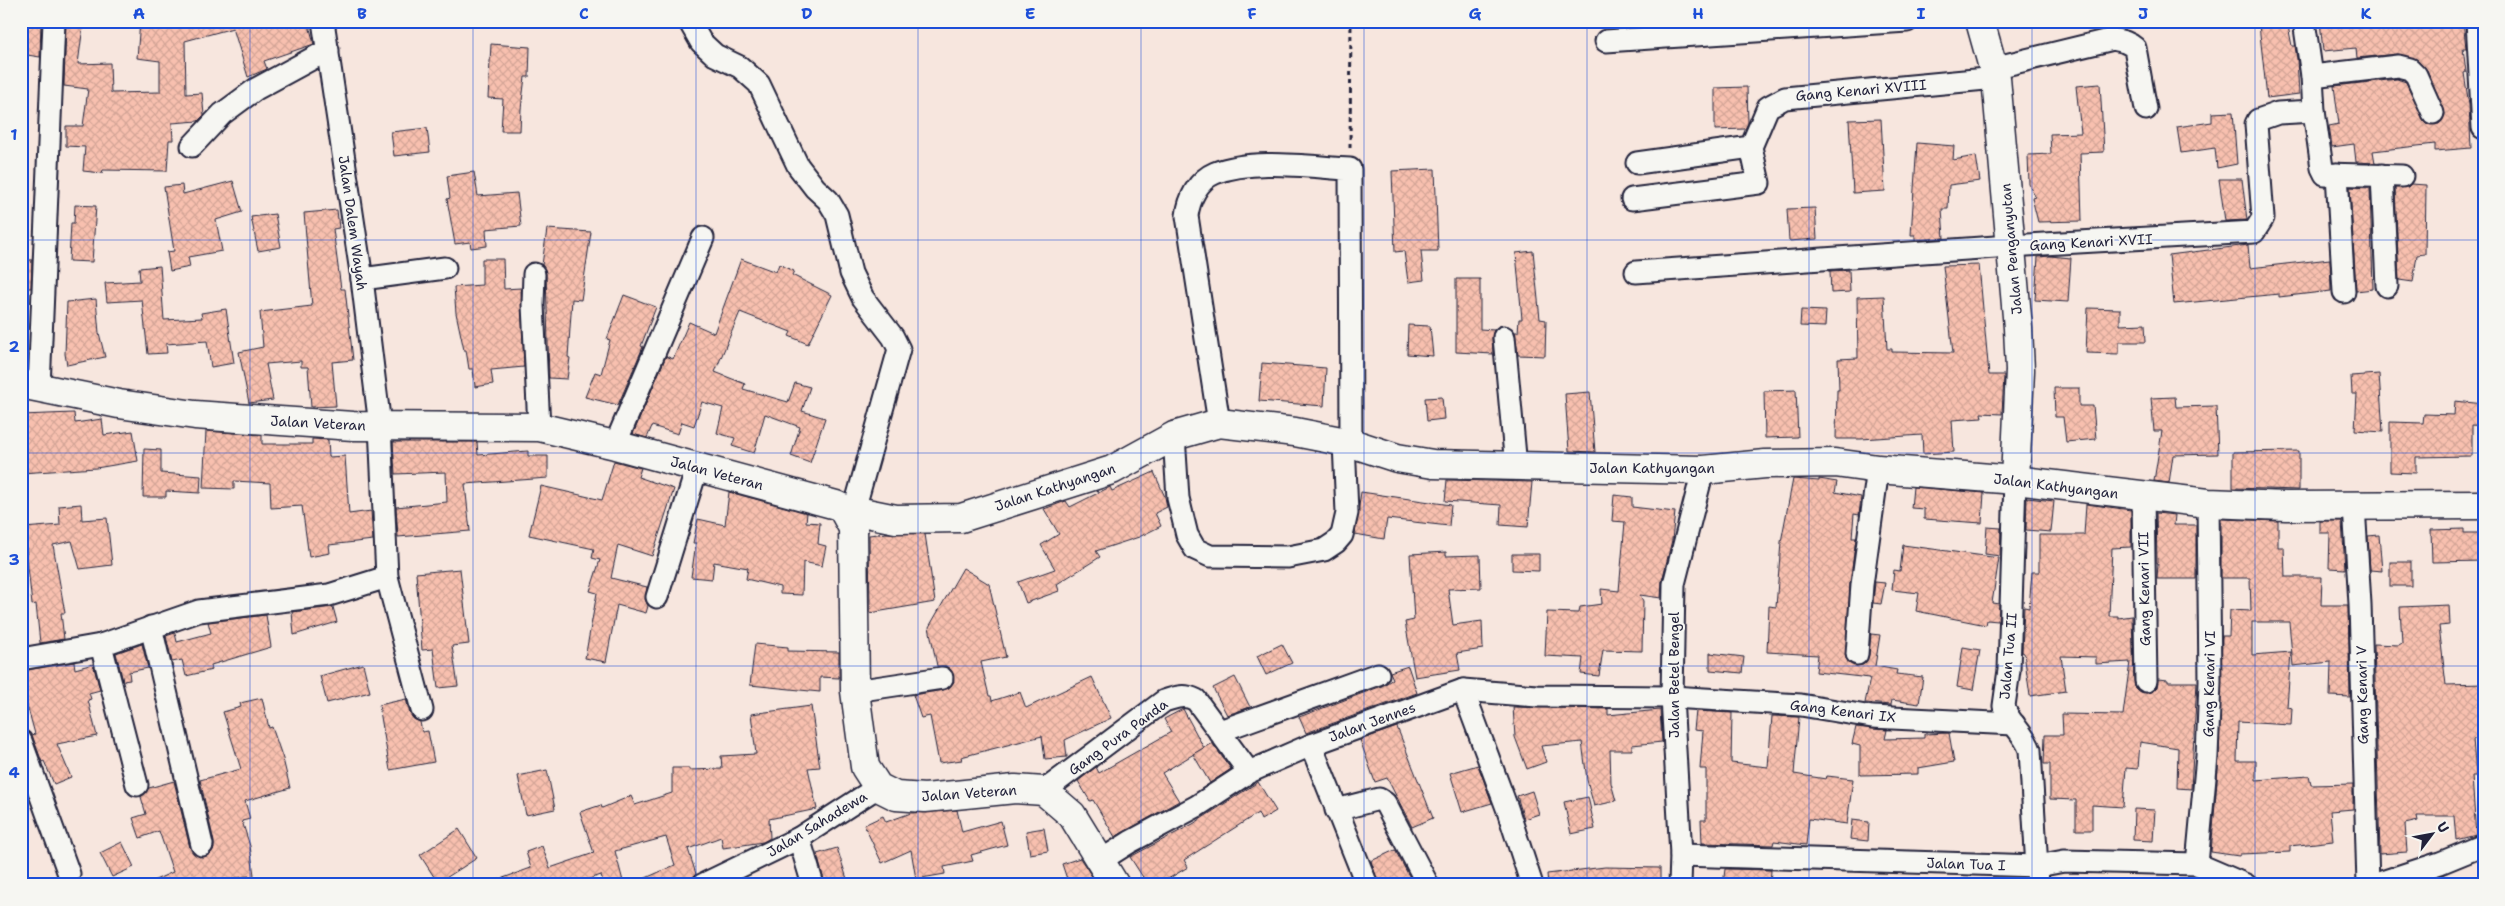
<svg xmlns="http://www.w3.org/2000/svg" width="2505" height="906" viewBox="0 0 2505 906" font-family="'Shantell Sans',sans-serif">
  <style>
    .building { fill: url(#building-cross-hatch); stroke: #22223b }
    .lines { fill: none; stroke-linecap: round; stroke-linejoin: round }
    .street-casing { stroke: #22223b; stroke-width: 25 }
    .secondary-casing { stroke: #22223b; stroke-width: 31 }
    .path { stroke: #22223b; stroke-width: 3; stroke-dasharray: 5 4; stroke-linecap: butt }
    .street { stroke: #f6f6f2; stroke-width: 21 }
    .secondary { stroke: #f6f6f2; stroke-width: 28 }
    .grid { fill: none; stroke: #1d4ed8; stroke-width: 1; stroke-opacity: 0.55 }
    .labels { text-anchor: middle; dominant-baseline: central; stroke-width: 4; stroke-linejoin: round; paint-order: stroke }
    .street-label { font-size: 14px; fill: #22223b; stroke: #f6f6f2 }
    .neatline { fill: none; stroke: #1d4ed8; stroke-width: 2 }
    .grid-label { font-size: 16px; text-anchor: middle; font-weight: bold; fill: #1d4ed8 }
  </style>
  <defs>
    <pattern id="building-cross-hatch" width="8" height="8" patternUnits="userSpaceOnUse" patternTransform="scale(1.25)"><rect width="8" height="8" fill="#f8c0af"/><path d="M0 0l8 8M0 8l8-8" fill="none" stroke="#d4a597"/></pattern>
  </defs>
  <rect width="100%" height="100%" fill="#f7e6de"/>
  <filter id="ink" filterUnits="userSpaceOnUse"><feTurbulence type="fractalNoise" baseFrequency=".02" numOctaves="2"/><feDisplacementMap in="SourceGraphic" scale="10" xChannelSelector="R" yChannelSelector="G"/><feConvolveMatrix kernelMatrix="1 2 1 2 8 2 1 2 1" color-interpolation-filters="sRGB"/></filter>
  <g filter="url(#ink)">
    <g class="building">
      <polygon points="21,21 41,21 40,57 21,54"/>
      <polygon points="66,21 83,26 78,64 110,63 111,93 160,92 160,61 137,58 140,21 308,21 314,44 264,61 267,69 248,77 233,28 185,41 186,94 202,93 204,115 198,121 172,123 173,140 169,140 167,171 103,170 102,173 83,171 85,147 66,146 66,126 83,126 88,89 64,86"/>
      <polygon points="2287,21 2292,46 2295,46 2297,59 2299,94 2267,98 2259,25"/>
      <polygon points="2320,21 2463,21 2466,48 2463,48 2466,72 2464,73 2469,105 2471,148 2435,151 2435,144 2373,151 2375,163 2356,162 2354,144 2332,147 2329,126 2339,124 2334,86 2397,79 2406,82 2426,123 2439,124 2445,114 2427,70 2418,60 2397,54 2357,58 2356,48 2323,51"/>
      <polygon points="491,44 530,47 529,77 525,77 521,109 520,131 501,131 503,99 488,98"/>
      <polygon points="2100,84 2104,152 2080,153 2082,221 2038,222 2032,198 2035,197 2029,184 2028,155 2051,154 2050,134 2081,133 2076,86"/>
      <polygon points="1747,87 1748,123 1745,129 1715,130 1715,88"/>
      <polygon points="2233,112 2237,164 2217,168 2215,148 2181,153 2177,127 2212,122 2212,113"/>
      <polygon points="1881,119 1885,191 1853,193 1849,120"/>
      <polygon points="427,128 430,152 394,156 391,132"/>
      <polygon points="1917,143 1954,146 1953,160 1976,156 1980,181 1949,185 1948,209 1942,209 1944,238 1915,240 1915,235 1911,235"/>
      <polygon points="1435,169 1438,251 1421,251 1424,280 1408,282 1404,251 1395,252 1392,171"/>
      <polygon points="474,172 478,196 517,193 521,226 486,229 487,246 471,248 470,242 455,244 447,199 450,198 447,176"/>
      <polygon points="2219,179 2242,179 2247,220 2225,221"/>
      <polygon points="233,181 242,212 216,220 222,251 188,257 190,267 170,271 167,252 174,251 164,187 182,185 183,194"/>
      <polygon points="2411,184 2426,185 2425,254 2417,255 2413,282 2399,280 2395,188 2408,187"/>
      <polygon points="2350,187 2370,188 2373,289 2356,291"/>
      <polygon points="75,205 96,206 92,262 69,261 71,223 74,223"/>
      <polygon points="1815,208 1817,239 1789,241 1787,209"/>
      <polygon points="337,210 339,228 333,229 341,289 345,289 353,360 332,362 336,406 311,407 308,367 301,367 301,361 266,364 273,400 249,403 239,352 263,347 260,312 312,306 304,213"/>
      <polygon points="275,214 281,247 258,251 251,217"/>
      <polygon points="547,229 591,232 581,300 572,299 568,357 570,358 567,379 549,378 546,274 542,265"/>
      <polygon points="2248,245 2250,268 2330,259 2331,291 2279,297 2279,294 2174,304 2169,255"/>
      <polygon points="1533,251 1540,319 1546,320 1545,356 1518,355 1515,332 1518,332 1519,319 1522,319 1516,253"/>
      <polygon points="2050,256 2071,258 2068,302 2035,300 2038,257"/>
      <polygon points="482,259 503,259 504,289 521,288 524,367 491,370 493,384 475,387 473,369 469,369 466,350 464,350 456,313 454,287 482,285"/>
      <polygon points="741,259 776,272 779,264 794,271 792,275 832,295 808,344 789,336 791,332 740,312 715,372 745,384 743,389 788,402 795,383 810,387 802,411 825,418 810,463 791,456 800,427 765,414 754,453 732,446 735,438 717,433 723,408 702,402 694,426 682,422 678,434 652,426 647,438 633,434 666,356 673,359 689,322 714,333"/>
      <polygon points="21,260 32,260 31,288 21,288"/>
      <polygon points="1979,265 1989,375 2004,375 2002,414 1981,413 1982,418 1952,420 1954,452 1923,454 1922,435 1861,439 1836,439 1837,390 1839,390 1838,359 1858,358 1857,297 1884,296 1887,349 1892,349 1892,352 1953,353 1943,266"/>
      <polygon points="160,266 164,320 202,318 201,313 226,309 234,363 211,367 207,341 166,344 167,353 148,354 142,300 107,302 105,283 140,281 139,268"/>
      <polygon points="1849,270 1850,292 1831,293 1830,271"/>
      <polygon points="1456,279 1480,279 1480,329 1494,330 1492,338 1493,354 1456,352"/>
      <polygon points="624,295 656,307 641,346 643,347 618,405 585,397 595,372 601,374 610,340 607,339"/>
      <polygon points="96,299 99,333 105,357 67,365 65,354 67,302"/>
      <polygon points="2088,308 2120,309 2120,325 2145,324 2146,342 2119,342 2119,354 2086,353"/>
      <polygon points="1801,310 1826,311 1825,327 1800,326"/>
      <polygon points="1408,325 1430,326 1433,356 1407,354"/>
      <polygon points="1262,363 1326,368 1324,406 1259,401"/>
      <polygon points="2379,374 2383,432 2355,430 2357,394 2352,394 2351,376"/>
      <polygon points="2054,388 2079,388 2079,406 2093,406 2096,439 2066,442 2063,417 2055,417"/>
      <polygon points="1796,390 1798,437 1765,438 1764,391"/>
      <polygon points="1590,392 1595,452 1569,451 1565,394"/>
      <polygon points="1442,397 1444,419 1427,421 1425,398"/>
      <polygon points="2175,397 2176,407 2216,406 2218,454 2173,455 2169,483 2154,481 2162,431 2154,431 2151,398"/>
      <polygon points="2455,401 2484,404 2484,426 2472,425 2472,456 2416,457 2416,473 2390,472 2390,422 2423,423 2424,414 2454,415"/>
      <polygon points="74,413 75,423 102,419 104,435 133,431 138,461 96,468 21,473 21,415"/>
      <polygon points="206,431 262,435 262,444 312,444 312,439 328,440 329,457 345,456 349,514 371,511 373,540 329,545 330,553 309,557 302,506 271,508 270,483 234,481 234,489 203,488"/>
      <polygon points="393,442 477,442 478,455 528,451 528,456 548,456 548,478 465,484 470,531 398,537 396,507 447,502 446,472 395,474"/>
      <polygon points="144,449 161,450 161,473 201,476 200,493 166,491 166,497 143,497"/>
      <polygon points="2299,451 2299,490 2233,488 2233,452"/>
      <polygon points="614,461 641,468 638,477 674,489 652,556 618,545 611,578 647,587 645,599 648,606 646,613 617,605 606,662 585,658 597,593 590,591 600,560 592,558 594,549 529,535 541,486 602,500"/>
      <polygon points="1154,472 1165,497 1167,507 1155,513 1161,526 1139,537 1096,551 1100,557 1057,584 1059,591 1026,603 1018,582 1055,569 1041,545 1059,534 1044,509 1066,501 1070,507 1110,487 1112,491"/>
      <polygon points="1793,479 1819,481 1819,479 1837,482 1835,492 1861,497 1859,515 1854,514 1852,538 1856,538 1850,584 1846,659 1856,666 1863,665 1869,655 1871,634 1880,635 1875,666 1897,670 1896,674 1923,677 1919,704 1892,700 1891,705 1865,703 1870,678 1816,672 1818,655 1767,652 1769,606 1776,607 1781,542"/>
      <polygon points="1447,480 1532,482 1528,527 1500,525 1501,505 1445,501"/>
      <polygon points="1913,487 1984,493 1982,523 1924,519 1924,509 1911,508"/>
      <polygon points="729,492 807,513 806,522 820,523 818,544 826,546 822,566 803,562 802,595 780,594 780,587 746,579 748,568 714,562 712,579 691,577 696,543 693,543 698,519 725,525"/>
      <polygon points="1361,492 1451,505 1449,526 1387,519 1384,539 1355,534"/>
      <polygon points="1614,495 1632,497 1632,507 1675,512 1672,540 1662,581 1661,598 1640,595 1643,601 1642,651 1603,650 1599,676 1581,674 1583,658 1545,656 1547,612 1579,613 1580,607 1602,604 1601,589 1619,591 1625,522 1612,521"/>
      <polygon points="2027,498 2054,501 2051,532 2026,530"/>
      <polygon points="81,504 82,520 107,518 112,565 80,569 72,541 53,545 65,613 61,613 64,639 40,643 36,604 32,605 24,528 60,525 59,506"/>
      <polygon points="2086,504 2131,510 2131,547 2112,548 2109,616 2118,616 2118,618 2132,616 2134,681 2136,688 2146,693 2152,692 2157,687 2158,679 2168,680 2168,682 2197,682 2191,789 2177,788 2178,748 2140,742 2138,769 2126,768 2123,807 2092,805 2092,830 2076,830 2076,800 2050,799 2050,764 2044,764 2045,735 2063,735 2062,714 2123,715 2130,662 2096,664 2096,657 2061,656 2066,691 2030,696 2024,653 2022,652 2024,607 2029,608 2032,572 2039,572 2039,535 2084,535"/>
      <polygon points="2156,513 2175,515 2174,525 2196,525 2196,579 2157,579 2158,563 2157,563"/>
      <polygon points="2221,519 2278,521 2278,547 2284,547 2285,577 2322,577 2321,605 2348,605 2350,697 2330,696 2331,662 2293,666 2289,622 2252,622 2252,655 2291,652 2287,707 2292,708 2291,725 2238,722 2237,761 2256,761 2256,780 2309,776 2311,785 2353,784 2353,809 2330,811 2333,841 2290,846 2290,852 2240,854 2239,856 2211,852 2219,757 2222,636 2229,636 2230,610 2251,611 2250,578 2221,578"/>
      <polygon points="2320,521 2342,521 2345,569 2329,568 2330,533 2320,533"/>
      <polygon points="1987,527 2001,528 2000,556 1985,554"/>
      <polygon points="2464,529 2464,533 2484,533 2484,561 2432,562 2431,530"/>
      <polygon points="886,533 925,534 935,602 870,613 869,535"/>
      <polygon points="2379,535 2382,571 2370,570 2368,536"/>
      <polygon points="1903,545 1999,558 1992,603 1999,604 1998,621 1987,620 1986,625 1916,611 1919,593 1892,590 1894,570 1900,571"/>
      <polygon points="1446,552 1446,556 1480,555 1481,588 1448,589 1453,625 1482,621 1483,649 1457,653 1460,670 1415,677 1405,622 1414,620 1410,554"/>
      <polygon points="1512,554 1539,554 1539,571 1512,570"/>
      <rect x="2390" y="562" width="21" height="24"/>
      <polygon points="963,568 989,584 1006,657 981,662 989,696 991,696 992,701 1020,692 1026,708 1092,677 1111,718 1065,740 1067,757 1045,759 1042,736 961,757 962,760 939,763 930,716 921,718 913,695 944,690 954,682 951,670 946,666 937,666 929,627"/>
      <polygon points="460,569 469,644 452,646 458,686 438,688 433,649 422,650 416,573"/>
      <polygon points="1875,582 1885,583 1881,604 1873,603"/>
      <polygon points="2449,605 2450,625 2439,626 2446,685 2484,684 2484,739 2473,739 2476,776 2472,776 2476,835 2456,840 2454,816 2417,816 2418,821 2405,824 2407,852 2380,854 2374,644 2399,645 2402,643 2400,607"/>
      <polygon points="333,607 337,622 294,635 292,612"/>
      <polygon points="266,615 271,647 211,665 212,670 186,676 182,660 172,662 166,636 175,633 177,642 211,633 208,622"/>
      <polygon points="142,644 148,668 129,672 130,680 123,681 116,653"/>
      <polygon points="755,644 788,647 788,651 839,652 839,678 820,677 820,692 750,685"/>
      <polygon points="1282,644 1292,663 1266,675 1257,656"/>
      <polygon points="1963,647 1980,650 1973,690 1957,687"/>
      <polygon points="1710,653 1744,657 1742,673 1710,670"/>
      <polygon points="74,662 75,669 93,664 100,690 89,693 91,699 88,700 97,736 57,744 71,777 54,784 44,761 42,762 32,735 35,734 21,683 21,671"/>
      <polygon points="363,664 370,692 327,703 320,676"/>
      <polygon points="1408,666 1417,693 1306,733 1299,717 1382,686 1393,679 1390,672"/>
      <polygon points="1235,677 1250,707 1227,715 1213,688"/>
      <polygon points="262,698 269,728 272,727 283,759 290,788 245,801 250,819 242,821 250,846 254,875 219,881 220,885 144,885 173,872 159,831 140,838 133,818 146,814 141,797 149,788 174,781 190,848 199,857 210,854 214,849 214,842 200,780 241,769 223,712 241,707 240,703"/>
      <polygon points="406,699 410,714 414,719 420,722 422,732 428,731 434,762 390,770 379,705"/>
      <polygon points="811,706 820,767 808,768 817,809 769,819 770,838 763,842 723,848 721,837 688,849 696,874 691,879 675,885 630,885 675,865 666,837 615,851 624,885 604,885 601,875 572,885 492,885 492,882 531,868 526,852 542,846 550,868 594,853 580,812 601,805 602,808 631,796 635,805 672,793 672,768 689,768 689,770 722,769 721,756 756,754 751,714"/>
      <polygon points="1513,707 1608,709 1608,715 1660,710 1662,742 1632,745 1632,750 1610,750 1611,783 1616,801 1594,806 1587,780 1582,742 1541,746 1546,762 1527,769 1515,737"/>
      <polygon points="1183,709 1204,748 1162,773 1179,801 1115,837 1093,800 1090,801 1078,781 1096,767 1099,773 1171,732 1164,719"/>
      <polygon points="1696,711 1732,713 1731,763 1768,767 1772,716 1799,717 1794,774 1826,779 1827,776 1853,779 1847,824 1809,819 1806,845 1774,841 1773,845 1702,843 1701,820 1706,820 1706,769 1700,769 1703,731 1694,730"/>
      <polygon points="1397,727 1433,818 1412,827 1387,778 1375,782 1360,740"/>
      <polygon points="1856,727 1887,730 1885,739 1924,738 1924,734 1949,733 1954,762 1918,768 1918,774 1860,775 1860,746 1852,744"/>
      <polygon points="1212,743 1231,769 1210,783 1193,754"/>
      <polygon points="1478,765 1492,803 1462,812 1450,773"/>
      <polygon points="547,770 555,809 526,815 518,776"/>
      <polygon points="1258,782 1276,811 1261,820 1258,813 1184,860 1188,867 1158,885 1148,885 1130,857 1193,824"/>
      <polygon points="1532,791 1539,814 1524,819 1517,796"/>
      <polygon points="1588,797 1595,829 1571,834 1564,802"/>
      <polygon points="2134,809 2155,810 2153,841 2133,840"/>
      <polygon points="957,810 962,832 1001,821 1007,845 971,855 973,861 944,867 945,874 916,879 911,850 882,863 864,825 883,816 886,822 911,813"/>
      <polygon points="1852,820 1869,822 1868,841 1850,839"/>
      <polygon points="1044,828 1048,851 1030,854 1026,831"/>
      <polygon points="459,829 477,858 438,883 420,855"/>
      <polygon points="122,842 134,867 112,877 100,853"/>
      <polygon points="837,848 849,885 825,885 817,854"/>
      <polygon points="1395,850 1414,885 1379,885 1371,861"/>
      <polygon points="1080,858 1093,878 1069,885 1062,864"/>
      <polygon points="1605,867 1660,868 1660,885 1548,885 1547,874"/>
      <polygon points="1725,869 1771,870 1770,885 1723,885"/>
    </g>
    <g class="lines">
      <defs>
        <g id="street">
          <polyline points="323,21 362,279 380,426 387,577 422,710"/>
          <polyline points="689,21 701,42 715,55 740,67 759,84 798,166 815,188 828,200 837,215 851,273 863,298 893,337 899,349 854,510"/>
          <polyline points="2477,21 2483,128"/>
          <polyline points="1606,41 1907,21"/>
          <path d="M1993,68L2113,39C2122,41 2128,42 2135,48L2146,109"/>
          <polyline points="2312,76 2398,66 2410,69 2416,75 2433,113"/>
          <polyline points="2314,111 2322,168 2325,174 2402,176"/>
          <polyline points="192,146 222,114 256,89 328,50"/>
          <polyline points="1637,163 1751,147 1768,107 1785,98 1996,78"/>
          <polyline points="2337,174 2344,292"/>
          <polyline points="2382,175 2387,286"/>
          <polyline points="1632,199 1759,183 1751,147"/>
          <polyline points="1636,272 2010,246 2254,232 2263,218 2256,124 2258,120 2278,113 2314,111 2312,76 2304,21"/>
          <polyline points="534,274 533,305 539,427"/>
          <polyline points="362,279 445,268"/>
          <polyline points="1504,337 1516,467"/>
          <polyline points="39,388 54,21"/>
          <path d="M1219,423L1187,216C1189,199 1198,180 1215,173C1253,158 1310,167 1350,169L1351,443"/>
          <polyline points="1174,436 1178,498 1187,535 1195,549 1210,556 1288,557 1324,550 1336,542 1342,535 1347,513 1344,442"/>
          <polyline points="615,445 703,238"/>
          <path d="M2015,480L2009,670L2004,706C2006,720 2024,732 2030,750L2038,885"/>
          <polyline points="2143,497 2146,681"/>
          <polyline points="2354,506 2360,604 2368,885"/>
          <polyline points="657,597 697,468"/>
          <polyline points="151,627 202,845"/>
          <polyline points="101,645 137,785"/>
          <polyline points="1857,654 1862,585 1878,469"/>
          <polyline points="21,659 101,645 199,611 329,595 387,577"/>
          <polyline points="1463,690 1507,808 1532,885"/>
          <polyline points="855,691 942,678"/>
          <polyline points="1220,731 1378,674"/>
          <polyline points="21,741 69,874"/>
          <polyline points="1311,745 1367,885"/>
          <path d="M1044,791L1164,701C1176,697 1184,694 1196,700L1249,772"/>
          <polyline points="1336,810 1379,799 1385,803 1428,885"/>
          <polyline points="799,838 813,885"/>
          <polyline points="1681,855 2038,866 2064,861 2197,864 2246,885"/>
          <polyline points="1100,861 1130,842 1197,806 1249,772 1311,745 1463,690 1537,696 1672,697 1801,705 1872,717 2014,724"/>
          <polyline points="2197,864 2207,756 2210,682 2208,503"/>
          <polyline points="702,885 799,838 878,787"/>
          <polyline points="1680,885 1681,855 1672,697 1674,584 1703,470"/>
          <polyline points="2373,885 2440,863 2484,845"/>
        </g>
        <g id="secondary">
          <polyline points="1980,21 1996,78 2018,328 2020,370 2015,480"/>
          <polyline points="21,384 119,404 195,415 353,426 539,427 615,445 836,505 842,508 853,528 855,691 865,767 878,787 896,796 925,798 1015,789 1044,791 1072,815 1115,885"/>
          <polyline points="842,508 896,519 961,518 1112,470 1174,436 1219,423 1295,432 1351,443 1397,458 1433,464 1703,470 1765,464 1835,463 1878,469 2015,480 2208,503 2286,506 2484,505"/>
        </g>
      </defs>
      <use href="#street" class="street-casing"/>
      <use href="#secondary" class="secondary-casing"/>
      <polyline class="path" points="1350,148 1351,21"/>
      <use href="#street" class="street"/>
      <use href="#secondary" class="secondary"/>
    </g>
  </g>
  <path class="grid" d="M250,21V885M473,21V885M696,21V885M918,21V885M1141,21V885M1364,21V885M1587,21V885M1809,21V885M2032,21V885M2255,21V885M21,240H2484M21,453H2484M21,666H2484"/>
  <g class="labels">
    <g class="street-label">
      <text transform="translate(1861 90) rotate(-5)">Gang Kenari XVIII</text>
      <text transform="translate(353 223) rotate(82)">Jalan Dalem Wayah</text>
      <text transform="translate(2091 242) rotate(-3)">Gang Kenari XVII</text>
      <text transform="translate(2011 249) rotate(-95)">Jalan Penganyutan</text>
      <text transform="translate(318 423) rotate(3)">Jalan Veteran</text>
      <text x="1652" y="468">Jalan Kathyangan</text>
      <text transform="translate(717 473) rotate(15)">Jalan Veteran</text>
      <text transform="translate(2056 486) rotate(7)">Jalan Kathyangan</text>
      <text transform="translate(1055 487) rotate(-18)">Jalan Kathyangan</text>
      <text transform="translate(2144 589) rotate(-91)">Gang Kenari VII</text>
      <text transform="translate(2008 656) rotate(-85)">Jalan Tua II</text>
      <text transform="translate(1674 675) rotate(-90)">Jalan Betel Bengel</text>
      <text transform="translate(2209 684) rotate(-89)">Gang Kenari VI</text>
      <text transform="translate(2362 695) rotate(-91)">Gang Kenari V</text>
      <text transform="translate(1843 711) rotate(7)">Gang Kenari IX</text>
      <text transform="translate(1372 722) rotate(-20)">Jalan Jennes</text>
      <text transform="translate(1118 737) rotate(-36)">Gang Pura Panda</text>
      <text transform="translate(969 793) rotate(-4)">Jalan Veteran</text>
      <text transform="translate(817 824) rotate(-31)">Jalan Sahadewa</text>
      <text transform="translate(1966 864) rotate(2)">Jalan Tua I</text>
    </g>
  </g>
  <rect width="2505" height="906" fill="none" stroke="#f6f6f2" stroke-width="55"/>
  <g transform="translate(2432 834) rotate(58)" stroke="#f6f6f2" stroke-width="4" paint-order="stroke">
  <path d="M0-4L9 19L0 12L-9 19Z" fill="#22223b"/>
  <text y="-8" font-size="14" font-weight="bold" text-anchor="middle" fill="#22223b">U</text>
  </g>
  <rect x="28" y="28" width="2450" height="850" class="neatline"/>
  <g class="grid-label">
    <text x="139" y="19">A</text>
    <text x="362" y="19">B</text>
    <text x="584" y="19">C</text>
    <text x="807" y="19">D</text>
    <text x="1030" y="19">E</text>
    <text x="1252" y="19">F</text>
    <text x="1475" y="19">G</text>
    <text x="1698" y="19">H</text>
    <text x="1921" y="19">I</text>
    <text x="2143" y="19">J</text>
    <text x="2366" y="19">K</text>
    <text x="14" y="140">1</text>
    <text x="14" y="352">2</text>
    <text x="14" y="565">3</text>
    <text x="14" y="778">4</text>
  </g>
</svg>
